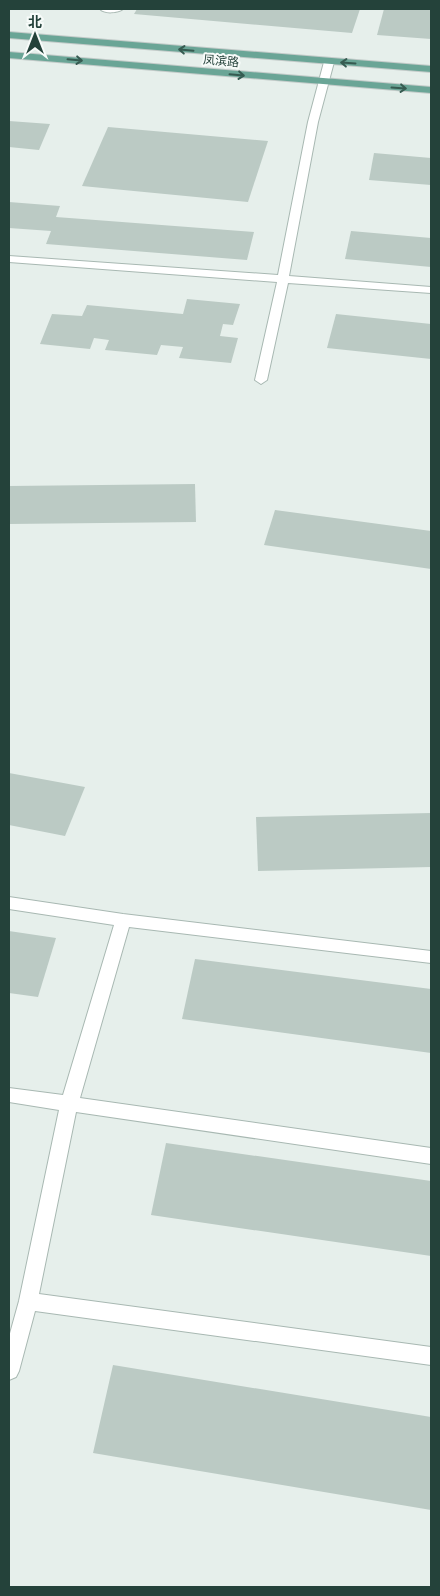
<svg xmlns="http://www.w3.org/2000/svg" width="440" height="1596" viewBox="0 0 440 1596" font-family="Rubik,'Noto Sans SC',sans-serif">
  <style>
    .building { fill: #bbcac4 }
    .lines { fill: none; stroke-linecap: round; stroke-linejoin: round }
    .minor-casing { stroke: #a8b8b2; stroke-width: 2 }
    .major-casing { stroke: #c2cac8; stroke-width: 2 }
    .minor { fill: #fff; fill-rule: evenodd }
    .major { fill: #6aa596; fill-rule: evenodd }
    .oneway { stroke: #365b51 }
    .labels { text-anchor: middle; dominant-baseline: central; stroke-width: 4; stroke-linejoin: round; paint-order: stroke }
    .far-street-label { font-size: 12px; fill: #24423a; stroke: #f7fbf9 }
  </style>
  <rect width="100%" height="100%" fill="#e6efeb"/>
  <g class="building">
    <polygon points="137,9 360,9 352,33 134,14"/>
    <polygon points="384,9 431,9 431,39 377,35"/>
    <polygon points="9,121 50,124 39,150 9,147"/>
    <polygon points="108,127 268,141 248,202 82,186"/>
    <polygon points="374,153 431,158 431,185 369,180"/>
    <polygon points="9,202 60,206 56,217 254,232 247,260 46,244 51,231 9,228"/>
    <polygon points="351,231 431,238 431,267 345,259"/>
    <polygon points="187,299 240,304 233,325 223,324 220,336 238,338 231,363 179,358 183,347 161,345 157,355 105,350 109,340 94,338 90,349 40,344 52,314 82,316 87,305 183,314"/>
    <polygon points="336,314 431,324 431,359 327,348"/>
    <polygon points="195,484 196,522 9,524 9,486"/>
    <polygon points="275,510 431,531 431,569 264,545"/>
    <polygon points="9,773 85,787 65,836 9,825"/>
    <polygon points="431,813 431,867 258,871 256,817"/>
    <polygon points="9,931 56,938 38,997 9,993"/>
    <polygon points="195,959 431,989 431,1053 182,1019"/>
    <polygon points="166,1143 431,1181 431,1256 151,1215"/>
    <polygon points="113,1365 431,1417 431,1510 93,1453"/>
  </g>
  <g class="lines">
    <defs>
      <g id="minor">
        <path d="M100,9H123C118,13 104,14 100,9Z"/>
        <polygon points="329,59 334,62 318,122 289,276 431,287 431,293 288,283 267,380 261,384 255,380 277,282 9,262 9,256 278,275 308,122 324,62"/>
        <polygon points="9,897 123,914 431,951 431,963 129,927 80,1098 431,1148 431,1164 76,1112 39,1294 431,1347 431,1365 35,1311 19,1371 16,1377 9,1380 9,1337 19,1301 59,1110 9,1102 9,1088 63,1095 114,925 9,909"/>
      </g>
      <g id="major">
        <polygon points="9,32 431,66 431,72 9,38"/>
        <polygon points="9,52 431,87 431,93 9,58"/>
      </g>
    </defs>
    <use href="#minor" class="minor-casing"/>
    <use href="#major" class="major-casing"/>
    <use href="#minor" class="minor"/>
    <use href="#major" class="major"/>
  </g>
  <defs><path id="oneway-shaft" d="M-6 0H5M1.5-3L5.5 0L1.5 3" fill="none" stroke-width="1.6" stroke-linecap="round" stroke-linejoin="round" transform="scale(1.25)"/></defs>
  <g class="oneway">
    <use href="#oneway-shaft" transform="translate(186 50) rotate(-175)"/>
    <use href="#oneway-shaft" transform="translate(75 60) rotate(5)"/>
    <use href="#oneway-shaft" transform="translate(348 63) rotate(-176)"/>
    <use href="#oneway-shaft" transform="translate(237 75) rotate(5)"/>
    <use href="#oneway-shaft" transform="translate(399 88) rotate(4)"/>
  </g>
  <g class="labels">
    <g class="far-street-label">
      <text transform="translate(221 61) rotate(5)">凤滨路</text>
    </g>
  </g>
  <rect width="440" height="1596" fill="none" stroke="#24423a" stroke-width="20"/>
  <g transform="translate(35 35)" stroke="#f7fbf9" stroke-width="4" paint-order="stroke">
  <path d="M0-4L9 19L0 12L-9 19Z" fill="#24423a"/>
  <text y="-8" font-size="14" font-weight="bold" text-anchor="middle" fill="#24423a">北</text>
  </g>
</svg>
